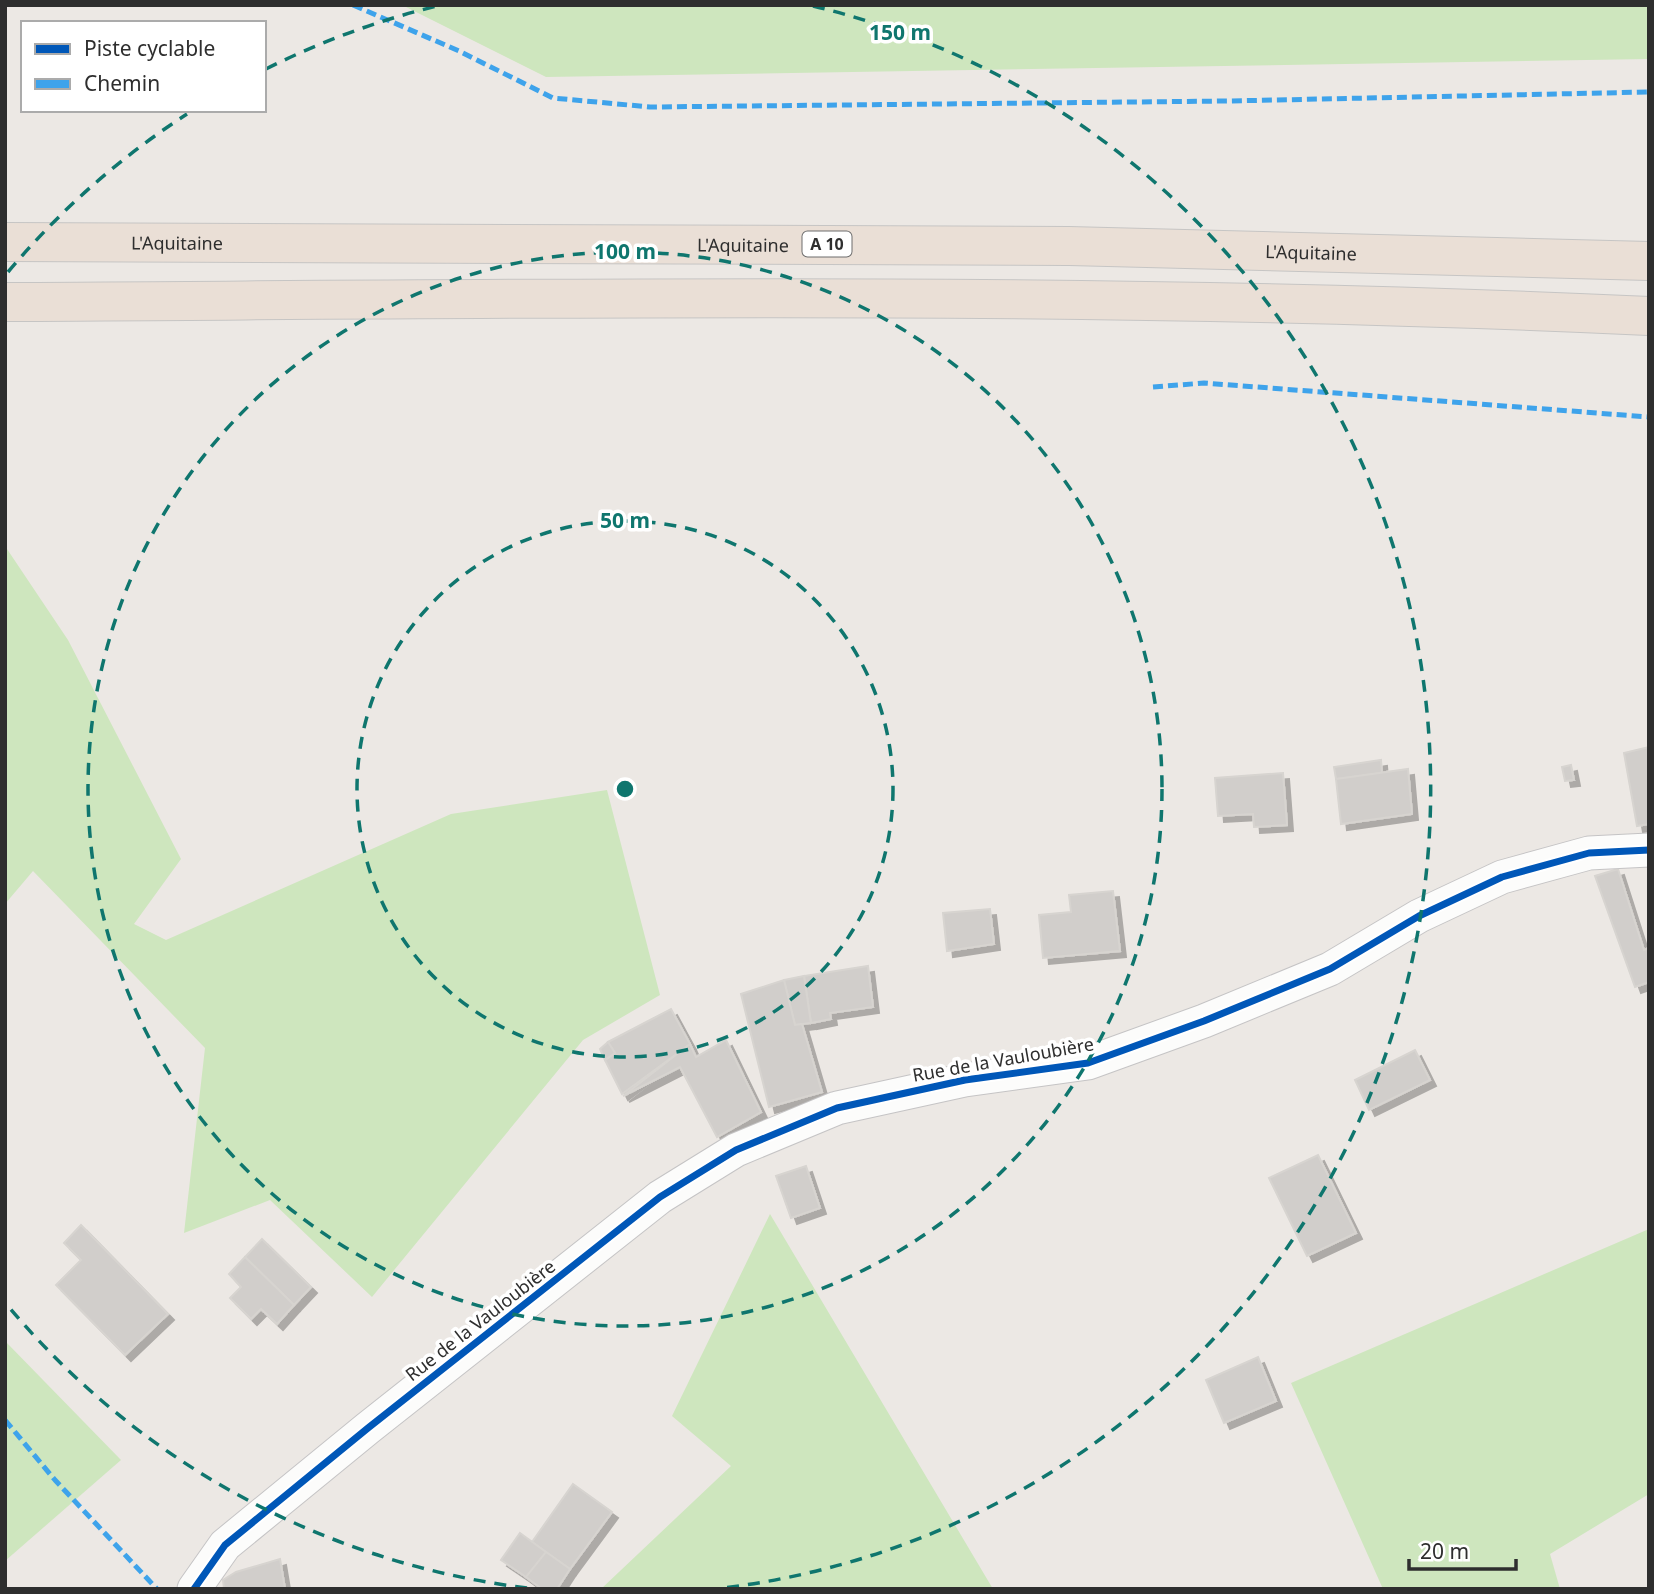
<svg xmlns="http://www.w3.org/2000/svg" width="1654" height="1594" viewBox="0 0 1654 1594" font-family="'Noto Sans',sans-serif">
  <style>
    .green { fill: #cee6be }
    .building { fill: #d1cecb; stroke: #d7d4d0; stroke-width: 2; filter: url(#shadow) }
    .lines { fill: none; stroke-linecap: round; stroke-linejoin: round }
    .street-casing { stroke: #c5c4c5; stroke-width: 35 }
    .highway-casing { stroke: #c6c5c4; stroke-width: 40 }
    .street { stroke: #fcfcfb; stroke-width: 33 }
    .highway { stroke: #eadfd6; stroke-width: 38 }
    .quiet { stroke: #3ea3eb; stroke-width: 5; stroke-dasharray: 10 5; stroke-linecap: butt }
    .cycleway-casing { stroke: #fff; stroke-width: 11 }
    .cycleway { stroke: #0057b8; stroke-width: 7 }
    .ring { fill: none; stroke: #0f766e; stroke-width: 3.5; stroke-dasharray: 12 9 }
    .labels { text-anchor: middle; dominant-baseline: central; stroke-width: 7; stroke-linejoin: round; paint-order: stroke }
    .shield { fill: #fff; stroke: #6d6d6d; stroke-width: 2 }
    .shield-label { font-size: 16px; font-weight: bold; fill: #2e2e2e }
    .street-label { font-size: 18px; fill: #2e2e2e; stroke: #fff }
    .centre { fill: #0f766e; stroke: #fff; stroke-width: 3.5 }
    .ring-label { font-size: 21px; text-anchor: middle; font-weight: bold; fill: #0f766e; stroke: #fff; stroke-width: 7; stroke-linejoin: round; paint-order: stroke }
  </style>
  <defs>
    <filter id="shadow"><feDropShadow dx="6" dy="6" stdDeviation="0" flood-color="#0004"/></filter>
  </defs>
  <rect width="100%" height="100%" fill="#ece8e4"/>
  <g class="green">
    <polygon points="402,5 1649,5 1649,59 546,77"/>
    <polygon points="5,546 68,640 181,859 134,924 166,940 451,814 607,790 660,995 583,1040 372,1297 270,1200 184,1233 205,1048 33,871 5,904"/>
    <polygon points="770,1214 993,1589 601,1589 731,1466 672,1416"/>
    <polygon points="1649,1229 1649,1494 1550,1554 1560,1589 1383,1589 1291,1383"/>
    <polygon points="5,1341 121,1460 5,1561"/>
  </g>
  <g class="building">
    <polygon points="1649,747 1649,824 1637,826 1624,753"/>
    <polygon points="1381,760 1382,773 1336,779 1334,767"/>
    <polygon points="1571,765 1574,780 1565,781 1562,767"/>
    <polygon points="1408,769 1412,814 1341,824 1336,779"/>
    <polygon points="1283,773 1287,825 1254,827 1253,814 1218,816 1215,778"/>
    <polygon points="1618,869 1644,950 1649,948 1649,982 1635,987 1595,876"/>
    <polygon points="1113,891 1120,951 1043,958 1039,915 1071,912 1069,895"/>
    <polygon points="990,909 994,944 947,951 943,913"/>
    <polygon points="868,966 873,1007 830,1013 831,1019 811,1023 804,976"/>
    <polygon points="804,976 811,1023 795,1025 784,980"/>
    <polygon points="784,980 795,1025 802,1024 822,1092 769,1107 741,994"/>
    <polygon points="671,1009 690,1044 622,1094 605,1060 615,1053 608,1042"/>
    <polygon points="726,1040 761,1112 717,1137 680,1067 623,1096 690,1044 696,1057"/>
    <polygon points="608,1042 615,1053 605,1060 600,1049"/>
    <polygon points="1415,1050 1430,1080 1369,1110 1355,1080"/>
    <polygon points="1318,1155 1356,1233 1307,1256 1269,1178"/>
    <polygon points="806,1166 820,1208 791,1218 776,1176"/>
    <polygon points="81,1225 168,1314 125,1355 56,1285 81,1260 64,1243"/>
    <polygon points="262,1239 311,1287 294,1305 245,1257"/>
    <polygon points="245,1257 294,1305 277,1324 261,1309 251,1319 230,1298 241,1287 229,1274"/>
    <polygon points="1258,1357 1276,1401 1224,1423 1206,1380"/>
    <polygon points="573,1484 612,1512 570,1569 532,1542"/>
    <polygon points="520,1533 546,1552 526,1577 501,1560"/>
    <polygon points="546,1552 570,1569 557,1589 542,1589 526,1577"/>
    <polygon points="280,1559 285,1589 224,1589 223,1580 236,1572"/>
  </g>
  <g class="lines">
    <defs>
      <polyline id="street" points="194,1589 225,1545 368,1428 660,1197 736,1150 837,1108 965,1080 1088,1063 1204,1021 1330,969 1419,916 1502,877 1589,853 1649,850"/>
      <g id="highway">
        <path id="s1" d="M5,242L1069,246L1649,261"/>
        <path d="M5,302C553,299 1102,290 1649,316"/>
      </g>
    </defs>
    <use href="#street" class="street-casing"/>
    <use href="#highway" class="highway-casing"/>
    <use href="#street" class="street"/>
    <use href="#highway" class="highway"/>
    <g class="quiet">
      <polyline points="353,5 459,51 553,98 650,107 1228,101 1649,92"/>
      <polyline points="1153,387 1204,383 1649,417"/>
      <polyline points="5,1420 55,1480 157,1589"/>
    </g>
    <defs>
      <polyline id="cycleway" points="194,1589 225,1545 368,1428 660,1197 736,1150 837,1108 965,1080 1088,1063 1204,1021 1330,969 1419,916 1502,877 1589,853 1649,850"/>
    </defs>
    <use href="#cycleway" class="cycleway-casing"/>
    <use href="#cycleway" class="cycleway"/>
  </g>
  <g class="ring">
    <circle cx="625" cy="789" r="268"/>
    <circle cx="625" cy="789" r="537"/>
    <path d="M527 1588A805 805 0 0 1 8 1306M8 272A805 805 0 0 1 187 114M266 69A805 805 0 0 1 437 6M813 6A805 805 0 0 1 723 1588"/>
  </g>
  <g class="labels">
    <rect class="shield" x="802.5" y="231.5" width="49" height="25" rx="5"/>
    <g class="shield-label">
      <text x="827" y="244">A 10</text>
    </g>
    <g class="street-label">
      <text stroke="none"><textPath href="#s1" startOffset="172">L'Aquitaine</textPath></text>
      <text stroke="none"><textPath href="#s1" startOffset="738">L'Aquitaine</textPath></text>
      <text stroke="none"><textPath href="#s1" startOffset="1306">L'Aquitaine</textPath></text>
      <text transform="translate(1003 1059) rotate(-10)">Rue de la Vauloubière</text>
      <text transform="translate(480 1320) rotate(-38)">Rue de la Vauloubière</text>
    </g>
  </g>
  <circle cx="625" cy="789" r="10" class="centre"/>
  <g class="ring-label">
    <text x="900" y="40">150 m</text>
    <text x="625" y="259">100 m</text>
    <text x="625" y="528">50 m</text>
  </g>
  <rect width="1654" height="1594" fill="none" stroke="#2e2e2e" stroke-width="14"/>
  <rect x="21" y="21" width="245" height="91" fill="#ffffff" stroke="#ababab" stroke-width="2"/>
  <rect x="35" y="44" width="35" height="10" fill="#0057b8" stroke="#ababab" stroke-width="2"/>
  <text x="84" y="56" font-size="21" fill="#2e2e2e">Piste cyclable</text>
  <rect x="35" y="79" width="35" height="10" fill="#3ea3eb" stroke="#ababab" stroke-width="2"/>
  <text x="84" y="91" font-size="21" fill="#2e2e2e">Chemin</text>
  <path d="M1409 1559v10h107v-10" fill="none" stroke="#2e2e2e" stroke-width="3.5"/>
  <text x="1420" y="1559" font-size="21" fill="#2e2e2e" stroke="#ffffff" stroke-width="5" paint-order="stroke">20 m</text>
</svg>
